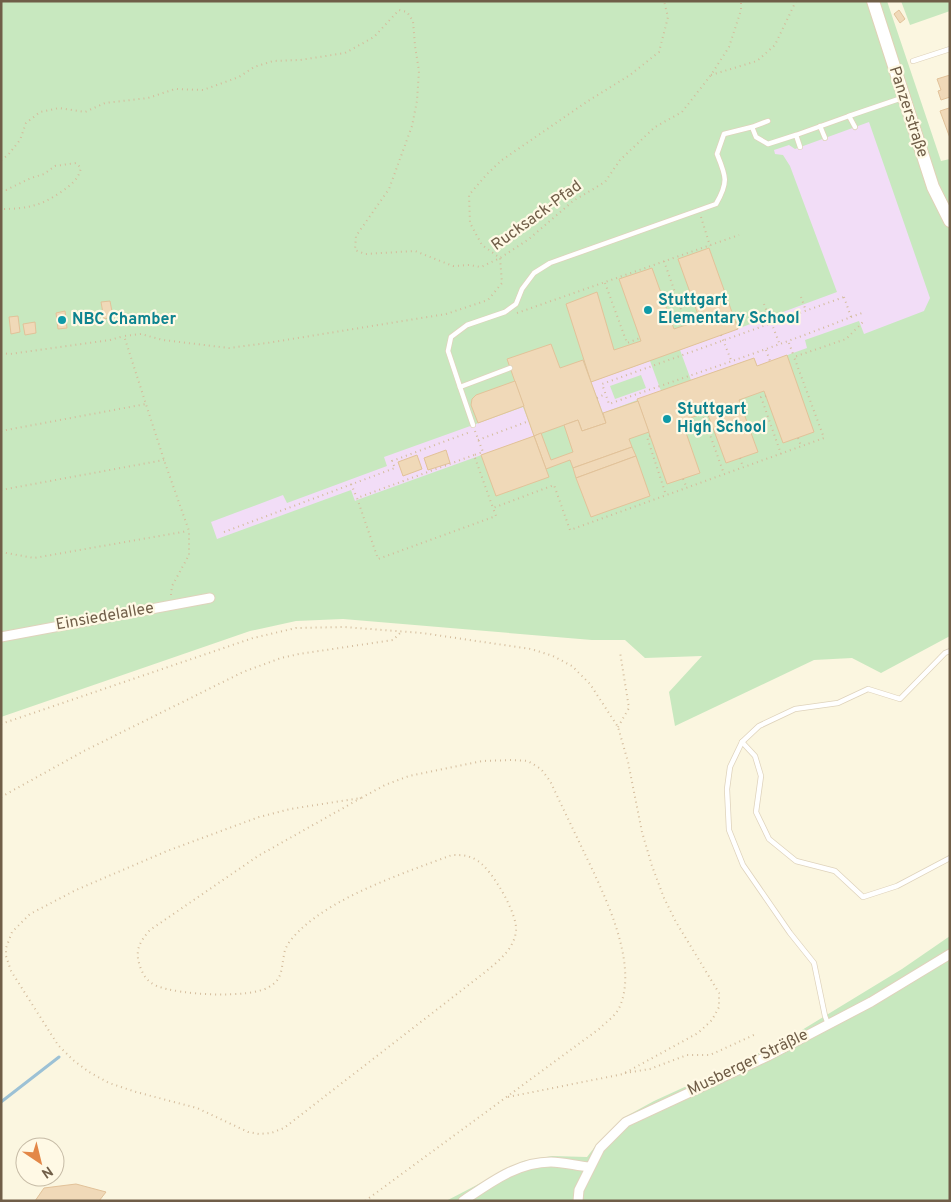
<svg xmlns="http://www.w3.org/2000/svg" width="951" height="1202" viewBox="0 0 951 1202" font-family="Overpass,sans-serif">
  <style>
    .education { fill: #f2ddf7 }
    .green { fill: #c8e8bf; fill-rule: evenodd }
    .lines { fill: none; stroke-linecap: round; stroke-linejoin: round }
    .stream { stroke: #9cc1d5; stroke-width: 3 }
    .building { fill: #f0d9b8; stroke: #e2c299 }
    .lane-casing { stroke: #dfd3bc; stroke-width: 6 }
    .street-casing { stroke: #dfd3bc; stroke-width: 11 }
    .secondary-casing { stroke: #e0d2b7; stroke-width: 14 }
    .path { stroke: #d4bc9c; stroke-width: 2; stroke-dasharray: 1 4; stroke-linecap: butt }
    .lane { stroke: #fff; stroke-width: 4.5 }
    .street { stroke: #fff; stroke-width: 9 }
    .secondary { stroke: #fff; stroke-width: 12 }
    .culture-dot { fill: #0f9aa8; stroke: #fff9e5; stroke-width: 2 }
    .labels { text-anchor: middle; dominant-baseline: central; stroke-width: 4.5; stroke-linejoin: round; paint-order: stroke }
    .street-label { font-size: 16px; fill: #705e48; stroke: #fff9e5 }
    .culture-label { font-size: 16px; font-weight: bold; fill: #0d838f; stroke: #fff9e5; text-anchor: start }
  </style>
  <rect width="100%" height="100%" fill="#fbf6e0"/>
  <polygon class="education" points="853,61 947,316 243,621 197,494"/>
  <g class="green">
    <path d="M1,1H887L941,161L950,159V636L881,673L852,658L814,660L675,726L669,692L702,656L645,658L625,640H592L343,619L296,621L250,631L1,717ZM869,122L930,298L924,311L864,334L859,321L805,340L807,348L757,366L754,358L691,380L680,350L837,292L790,166L783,155L775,154L774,150L789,145L795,149ZM650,361L661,391L603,413L591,382ZM523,407L534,436L357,500L355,501L351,490L217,539L211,522L283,495L287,503L387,466L384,457Z"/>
    <polygon points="901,1 950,1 950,11 910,25"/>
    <polygon points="641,375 646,388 615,399 610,386"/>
    <polygon points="950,936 950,1201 446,1201 523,1161 552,1156 587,1157 597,1144 623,1118 654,1101 779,1044 902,969"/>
  </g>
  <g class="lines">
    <polyline class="stream" points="1,1102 59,1057"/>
  </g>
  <g class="building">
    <polygon points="899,10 905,19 900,23 894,14"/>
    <polygon points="950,75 950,97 941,100 938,91 941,90 937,79"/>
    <polygon points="949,108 950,109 950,138 940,111"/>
    <polygon points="709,248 738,329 591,382 566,304 597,292 614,350 641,341 619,279 652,268 674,329 700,320 678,259"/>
    <polygon points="110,301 113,317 104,319 101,302"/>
    <polygon points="65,311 67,328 58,329 56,313"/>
    <polygon points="18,316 20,332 11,334 9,317"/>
    <polygon points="35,322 36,333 25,335 23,324"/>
    <polygon points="551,344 560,368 583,360 606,423 582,431 578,420 534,436 507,359"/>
    <polygon points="787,355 814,432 783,443 764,391 739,400 758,452 726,463 707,412 682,421 700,473 667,484 637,399 754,358 757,366"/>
    <polygon points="515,381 524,406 478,423 471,405 472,399 476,395"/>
    <polygon points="638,401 649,432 629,439 632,447 573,468 570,460 546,469 534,436 541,433 551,460 573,452 564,425 578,420 582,431 606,423 603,413"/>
    <polygon points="534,436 549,477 496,496 481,455"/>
    <polygon points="632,447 636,456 576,478 573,468"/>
    <polygon points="446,450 450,463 428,470 424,458"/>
    <polygon points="417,455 422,469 403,476 398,462"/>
    <polygon points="636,456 650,496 591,517 576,478"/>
    <polygon points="76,1184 106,1192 99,1201 35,1201 44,1188"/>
  </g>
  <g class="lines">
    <defs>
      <g id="lane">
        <polyline points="913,61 950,49"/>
        <polyline points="849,116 902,98"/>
        <polyline points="768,121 752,127 756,137 768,144 796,135 800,147"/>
        <polyline points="820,126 825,138"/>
        <polyline points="796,135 849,116 855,127"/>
        <path d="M460,387L448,351L451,337L467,325L505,312L516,304L522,289L534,273L550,263L716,204C729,182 726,176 717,154L724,134L752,127"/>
        <polyline points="473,425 460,387 510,368"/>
        <polyline points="742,742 755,756 761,776 756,812 769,839 796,861 835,871 863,897 897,886 950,858"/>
        <polyline points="828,1024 825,1016 814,963 790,933 743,865 729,830 727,789 730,767 742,742 759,726 795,709 838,703 868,689 900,699 945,653 950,651"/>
      </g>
      <g id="street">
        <polyline points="1,637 210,598"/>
        <path d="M463,1201C490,1183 517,1162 551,1162C563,1162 577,1166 589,1167"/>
        <polyline points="578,1201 579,1190 600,1148 626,1122 768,1056 871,1002 950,954"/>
      </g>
      <polyline id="secondary" points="873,1 933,187 950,221"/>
    </defs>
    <use href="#lane" class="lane-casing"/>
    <use href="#street" class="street-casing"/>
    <use href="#secondary" class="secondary-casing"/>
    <g class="path">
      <polyline points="711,75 757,61 775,45 796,1"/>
      <polyline points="1,160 8,155 20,140 26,123 40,112 59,108 85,112 105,103 148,98 175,89 203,90 239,77 254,67 273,61 300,60 345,53 374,37 399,10 407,12 413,21 415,46 419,71 417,101 412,126 389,189 356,236 355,250 365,254 415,251 453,266 469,265 481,267 500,258 529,239 573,201 605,182 620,160 655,127 682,112 711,75 729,47 741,10 741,1"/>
      <path d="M1,189L6,190L31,178L44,174L55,166L76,163L81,168C78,180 71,185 61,192C41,206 26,209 1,209"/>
      <polyline points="701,217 710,246"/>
      <polyline points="664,261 685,321 698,316"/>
      <polyline points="605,283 627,343 640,338"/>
      <polyline points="801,297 806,311"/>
      <path d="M844,297L851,317C771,349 690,375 609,404L602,384Z"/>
      <polyline points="764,304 780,345"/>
      <polyline points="517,313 739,235"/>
      <polyline points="851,317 862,313"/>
      <polyline points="721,335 731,360"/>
      <polyline points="789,343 794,357"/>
      <polyline points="766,350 770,361"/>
      <polyline points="1,353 10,354 110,340 124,336"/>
      <polyline points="766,396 761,397 781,454"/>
      <polyline points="597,398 605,394"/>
      <polyline points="709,416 704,418 724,474"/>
      <polyline points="1,431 146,404"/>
      <polyline points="475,431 483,452 474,455 493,508 554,485 570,530 824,438 794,357 846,339 865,320"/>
      <polyline points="650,436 647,437 666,495"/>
      <polyline points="798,438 801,446"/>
      <polyline points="478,440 529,421"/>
      <polyline points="474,455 357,498 378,559 496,516 493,508"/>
      <polyline points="740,458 743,467"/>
      <polyline points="683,479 687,488"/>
      <polyline points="351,484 357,498"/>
      <polyline points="1,490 164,460"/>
      <polyline points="224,532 395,468 392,461 470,432"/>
      <polyline points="1,552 34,558 188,531"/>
      <polyline points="171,595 172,586 189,555 189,531 164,460 124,336 141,334 163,340 229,348 267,343 446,314 488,300 502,283 500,258 482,245 470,223 469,195 487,174 502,160 588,101 630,75 659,52 668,17 664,1"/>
      <polyline points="1,724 253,638 296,628 344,627 422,633 531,649 553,656 572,666 590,684 618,727 628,762 642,832 652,866 664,898 676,922 719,993 719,1007 712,1020 698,1033 623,1074 508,1097"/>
      <polyline points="618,727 629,708 620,652"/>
      <polyline points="1,797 84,751 243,672 281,658 299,654 393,640 401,632"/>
      <path d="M361,798L258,856L150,930C141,940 135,949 139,963C142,974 147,982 157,986C179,995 249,999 269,987C283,979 281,969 284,955C285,945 293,937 300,930C337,895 404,873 452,855C462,855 469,855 478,861C492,870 518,914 516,931C514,950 497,962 484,973L284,1128L271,1133L259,1134L248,1132L197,1108L136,1092L109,1083L89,1072L73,1060L58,1045L11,971L6,956V948L12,932L30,914L76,890L167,851L259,817L290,809L361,798L385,785L409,776L482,761L513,760L528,761L541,769L550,781C561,804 572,827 583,850C602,890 639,961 620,1006C616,1016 606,1022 599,1029L365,1201"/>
      <polyline points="625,1073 650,1069 687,1055 710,1055 756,1034"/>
    </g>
    <use href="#lane" class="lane"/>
    <use href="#street" class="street"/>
    <use href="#secondary" class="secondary"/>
  </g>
  <g class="culture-dot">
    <circle cx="648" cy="310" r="5"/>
    <circle cx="62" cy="320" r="5"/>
    <circle cx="667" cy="419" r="5"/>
  </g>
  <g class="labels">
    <g class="street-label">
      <text transform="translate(908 112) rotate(72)">Panzerstraße</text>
      <text transform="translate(537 216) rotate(-36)">Rucksack-Pfad</text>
      <text transform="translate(105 617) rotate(-10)">Einsiedelallee</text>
      <text transform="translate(748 1063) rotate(-26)">Musberger Sträßle</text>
    </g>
    <g class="culture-label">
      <text x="658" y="301">Stuttgart<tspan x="658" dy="18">Elementary School</tspan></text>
      <text x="72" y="320">NBC Chamber</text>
      <text x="677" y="410">Stuttgart<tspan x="677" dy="18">High School</tspan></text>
    </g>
  </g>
  <rect width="951" height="1202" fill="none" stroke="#705e48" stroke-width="5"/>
  <g transform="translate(40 1162) rotate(145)"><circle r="24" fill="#fff9e5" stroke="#c6bba6"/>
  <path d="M0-4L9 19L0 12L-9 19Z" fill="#e38747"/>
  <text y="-8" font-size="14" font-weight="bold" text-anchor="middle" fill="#705e48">N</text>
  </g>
</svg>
